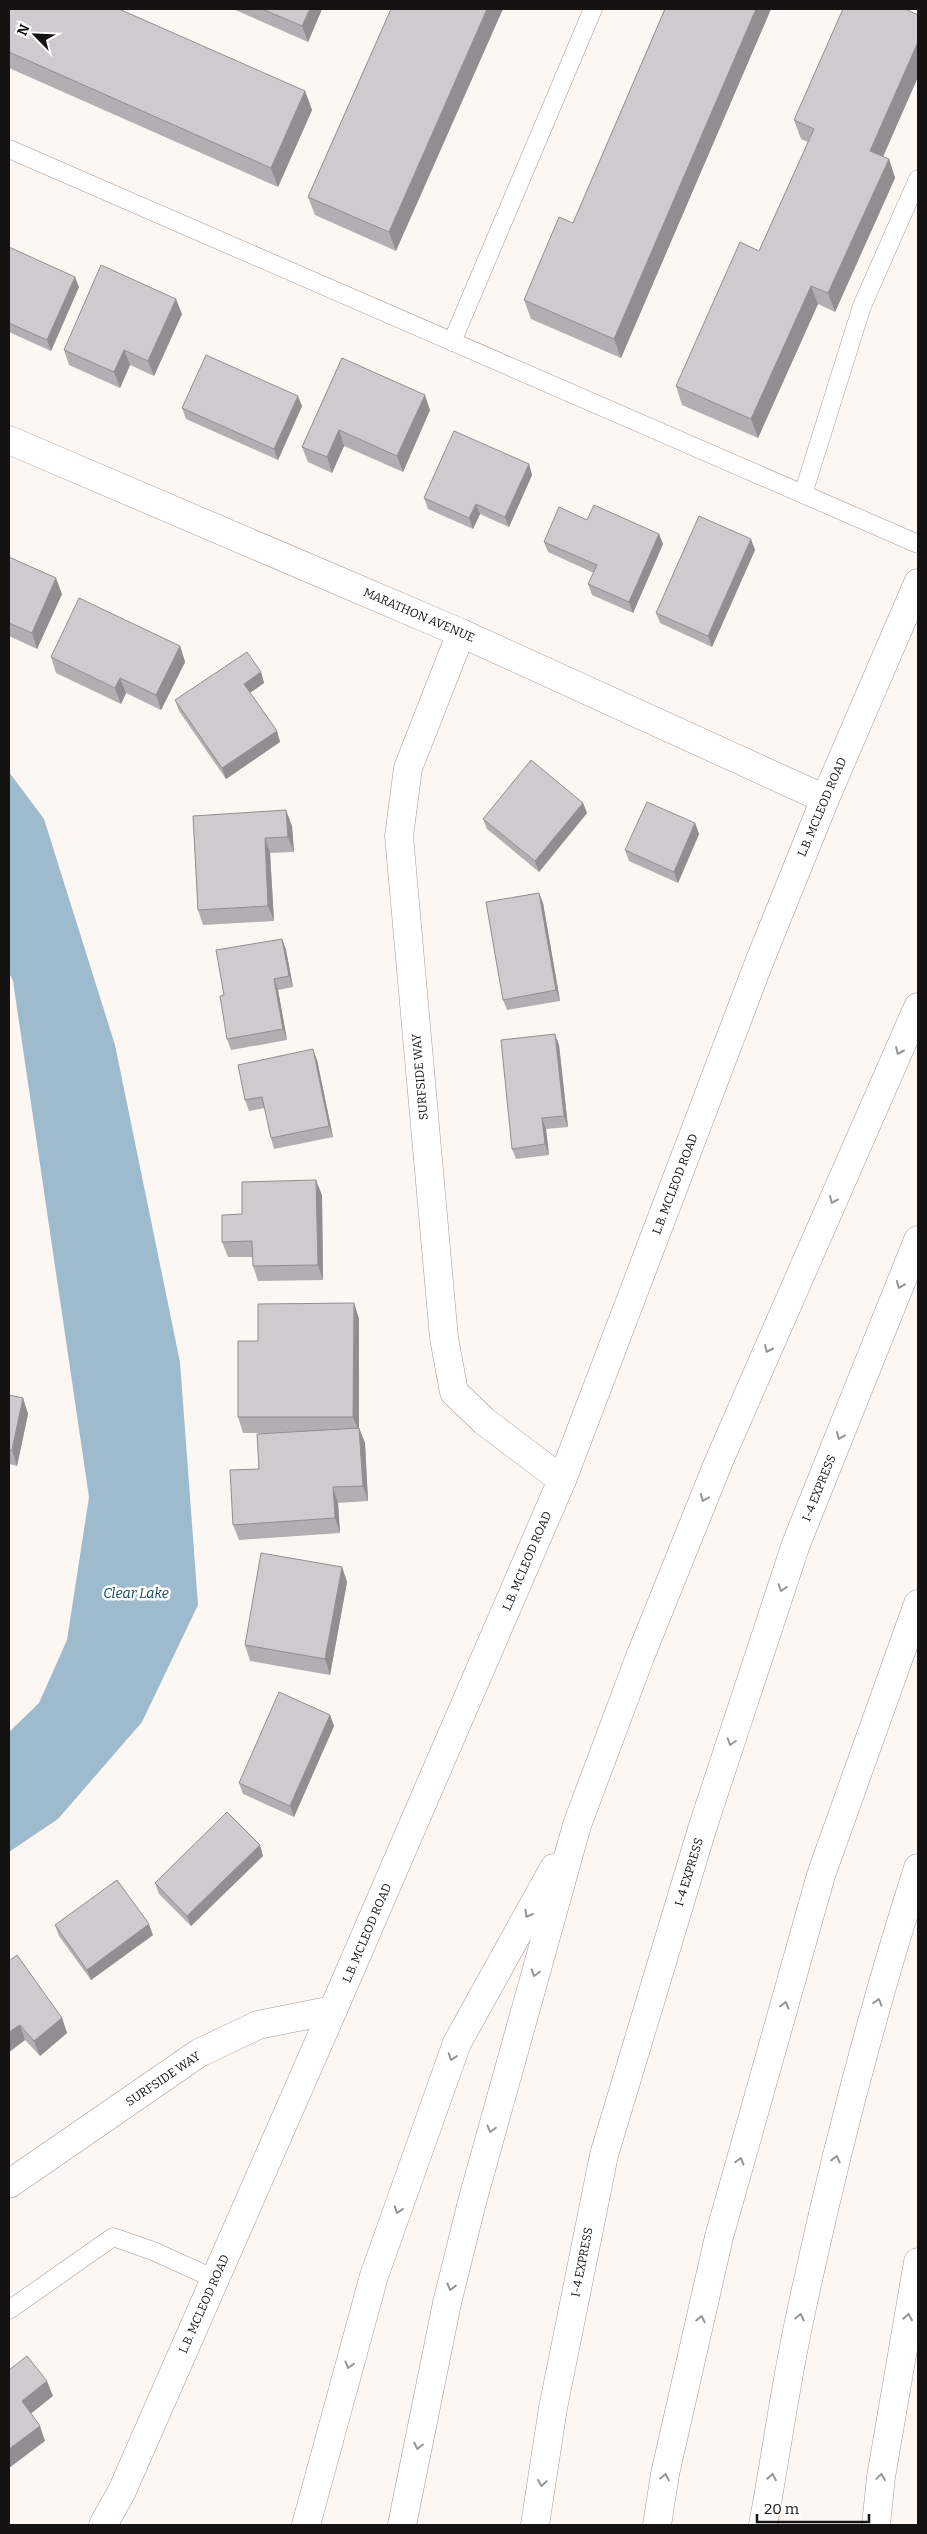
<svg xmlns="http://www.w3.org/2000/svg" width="927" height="2534" viewBox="0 0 927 2534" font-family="Bitter,serif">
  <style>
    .water { fill: #9ebbcd }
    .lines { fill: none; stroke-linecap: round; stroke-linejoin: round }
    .service-casing { stroke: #a09b98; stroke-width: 19 }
    .minor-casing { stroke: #a09b98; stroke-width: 29 }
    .tertiary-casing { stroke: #a09b98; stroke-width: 29 }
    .motorway-casing { stroke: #a09b98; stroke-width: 29 }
    .service { stroke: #fff; stroke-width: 18 }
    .minor { stroke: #fff; stroke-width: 28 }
    .tertiary { stroke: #fff; stroke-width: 28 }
    .motorway { stroke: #fff; stroke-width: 28 }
    .wall { fill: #b2aeb1 }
    .shaded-wall { fill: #918d90 }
    .building { fill: #cfcace; stroke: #918d90 }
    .oneway { stroke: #969594 }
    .labels { text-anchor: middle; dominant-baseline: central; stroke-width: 5; stroke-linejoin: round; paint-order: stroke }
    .street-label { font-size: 12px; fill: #151312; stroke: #fff }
    .water-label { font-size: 14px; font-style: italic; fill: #0c445f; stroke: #fff }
  </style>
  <rect width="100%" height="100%" fill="#fdf7f4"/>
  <polygon class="water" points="9,772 44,819 115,1045 180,1362 198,1605 142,1722 58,1819 9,1852 9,1732 39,1703 67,1640 89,1497 13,981 9,973"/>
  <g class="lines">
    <defs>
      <g id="service">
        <polyline points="9,149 918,544"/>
        <polyline points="452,342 593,9"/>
        <polyline points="803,494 862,306 918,179"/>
        <polyline points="9,2310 113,2237 153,2251 215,2279"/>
      </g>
      <g id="minor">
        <polyline points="9,440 461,633 825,799"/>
        <polyline points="461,633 408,768 399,836 444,1338 454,1392 484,1421 562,1480"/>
        <polyline points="9,2184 199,2053 258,2025 333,2010"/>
      </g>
      <polyline id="tertiary" points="103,2525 122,2491 333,2010 562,1480 760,960 825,799 918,583"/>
      <g id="motorway">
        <polyline points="306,2525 374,2276 457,2043 554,1868"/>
        <polyline points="402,2525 447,2303 472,2202 577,1825 640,1657 719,1461 918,1007"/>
        <polyline points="535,2525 553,2408 604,2155 703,1826 796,1544 918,1240"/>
        <polyline points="657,2525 665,2474 719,2237 821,1875 918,1604"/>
        <path d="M763,2525C776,2456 785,2386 800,2317C832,2166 871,2015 918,1868"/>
        <polyline points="876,2525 881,2477 918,2262"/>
      </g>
    </defs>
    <use href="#service" class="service-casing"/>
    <use href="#minor" class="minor-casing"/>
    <use href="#tertiary" class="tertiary-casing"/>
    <use href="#motorway" class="motorway-casing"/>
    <use href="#service" class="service"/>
    <use href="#minor" class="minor"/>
    <use href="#tertiary" class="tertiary"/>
    <use href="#motorway" class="motorway"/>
  </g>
  <g class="wall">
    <polygon points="9,9 305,91 312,110 278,187 9,68"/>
    <polygon points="233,9 322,9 308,42"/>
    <polygon points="391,9 396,251 315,215 308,197"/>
    <polygon points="665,9 771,9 621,358 531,319 524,300 573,223"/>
    <polygon points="918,15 918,77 883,157 889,159 895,178 835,312 818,304 758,438 682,405 676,386 759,251 808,142 801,139 794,120"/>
    <polygon points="9,247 79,287 51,351 9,332"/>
    <polygon points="182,314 154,376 130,365 120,388 69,365 64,350"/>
    <polygon points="342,358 430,410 403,472 344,446 332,473 308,462 302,447"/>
    <polygon points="302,406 278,460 186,419 182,408"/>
    <polygon points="529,464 532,475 509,527 480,514 473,529 428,509 424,498"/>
    <polygon points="587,520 659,534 663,544 633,613 592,595 588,584 594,573 548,552 544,542"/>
    <polygon points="755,550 712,647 660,623 656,613"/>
    <polygon points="9,557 62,594 37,649 9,636 9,637"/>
    <polygon points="180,646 185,662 161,710 126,693 121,704 56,673 51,657"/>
    <polygon points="261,672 264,683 250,693 277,731 280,742 226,779 179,711 175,700"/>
    <polygon points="583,803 587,813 539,872 487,829 483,819"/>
    <polygon points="193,816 292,826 294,852 270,853 274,921 203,925 198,910"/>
    <polygon points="695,823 699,834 678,883 629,861 625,850"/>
    <polygon points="543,903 560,1001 507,1010 503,1000"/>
    <polygon points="282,939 286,950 293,987 278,990 287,1040 231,1050 227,1039 224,995"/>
    <polygon points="559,1045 568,1127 546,1129 549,1155 516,1159 512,1149"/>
    <polygon points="317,1060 333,1137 274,1149 271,1138 265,1108 249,1111 245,1100"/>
    <polygon points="322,1195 323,1280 258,1281 253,1266 253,1257 228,1257 222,1242 242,1214"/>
    <polygon points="354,1303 359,1319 359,1428 365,1443 368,1501 338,1503 340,1533 239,1540 233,1525 259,1469 283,1433 243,1433 238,1417 258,1341"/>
    <polygon points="9,1395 23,1398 28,1414 17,1466 9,1464"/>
    <polygon points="342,1567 347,1582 330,1675 250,1661 245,1645"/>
    <polygon points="330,1715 334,1726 294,1817 243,1794 239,1783"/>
    <polygon points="263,1856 191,1926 159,1894 155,1883"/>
    <polygon points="55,1925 153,1935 91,1980 59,1936"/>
    <polygon points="9,1961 62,2018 67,2033 40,2056 25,2040 9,2052"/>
  </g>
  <g class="shaded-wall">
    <polygon points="310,9 322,9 308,42 302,26"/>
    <polygon points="487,9 503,9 396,251 389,232"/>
    <polygon points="756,9 771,9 621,358 614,339"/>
    <polygon points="918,42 918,77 877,170 870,151"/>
    <polygon points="305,91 312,110 278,187 271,168"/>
    <polygon points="889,159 895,178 835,312 828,293"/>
    <polygon points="75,277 79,287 51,351 47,340"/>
    <polygon points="811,286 818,304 758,438 751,419"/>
    <polygon points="176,299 182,314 154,376 148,361"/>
    <polygon points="124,350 130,365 120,388 114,372"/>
    <polygon points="425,395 430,410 403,472 397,456"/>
    <polygon points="298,396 302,406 278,460 274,449"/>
    <polygon points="339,430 344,446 332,473 327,457"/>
    <polygon points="529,464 532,475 509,527 505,517"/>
    <polygon points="476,504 480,514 473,529 469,518"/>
    <polygon points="659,534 663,544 633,613 629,602"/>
    <polygon points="751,539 755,550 712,647 708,636"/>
    <polygon points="56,578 62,594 37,649 32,633"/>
    <polygon points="180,646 185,662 161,710 156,695"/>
    <polygon points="261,672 264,683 248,694 244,684"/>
    <polygon points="120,678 126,693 121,704 115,688"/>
    <polygon points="277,731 280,742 226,779 222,768"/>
    <polygon points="583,803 587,813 539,872 535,861"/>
    <polygon points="286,810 292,826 294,852 288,837"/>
    <polygon points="695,823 699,834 678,883 674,872"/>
    <polygon points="265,838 270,853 274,921 268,906"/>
    <polygon points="539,893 543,903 560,1001 556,990"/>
    <polygon points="282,939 286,950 293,987 289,976"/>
    <polygon points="274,979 278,990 287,1040 283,1029"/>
    <polygon points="555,1034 559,1045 568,1127 564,1116"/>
    <polygon points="313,1049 317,1060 333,1137 329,1126"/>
    <polygon points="542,1118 546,1129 549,1155 545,1144"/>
    <polygon points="316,1180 322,1195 323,1280 318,1265"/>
    <polygon points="354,1303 359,1319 359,1432 353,1417"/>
    <polygon points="23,1398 28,1414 17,1466 12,1450"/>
    <polygon points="359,1428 365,1443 368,1501 363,1486"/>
    <polygon points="333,1487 338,1503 340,1533 335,1518"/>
    <polygon points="342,1567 347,1582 330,1675 325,1659"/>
    <polygon points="330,1715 334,1726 294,1817 290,1806"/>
    <polygon points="260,1845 263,1856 191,1926 187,1916"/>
    <polygon points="149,1924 153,1935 91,1980 87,1970"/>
    <polygon points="62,2018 67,2033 40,2056 34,2041"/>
    <polygon points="20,2025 25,2040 9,2052 9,2032"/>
    <polygon points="47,2381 53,2396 28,2416 22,2401"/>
    <polygon points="40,2426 45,2441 9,2468 9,2449"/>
  </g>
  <g class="building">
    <polygon points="9,9 119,9 305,91 271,168 9,52"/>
    <polygon points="262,9 310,9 302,26"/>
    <polygon points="391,9 487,9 389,232 308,197"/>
    <polygon points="665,9 756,9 614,339 524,300 559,217 573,223"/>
    <polygon points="843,9 905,9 918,15 918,42 870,151 889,159 828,293 811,286 751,419 676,386 740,242 759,251 814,129 794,120"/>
    <polygon points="9,247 75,277 47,340 9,323"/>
    <polygon points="101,265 176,299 148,361 124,350 114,372 64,350"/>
    <polygon points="206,355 298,396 274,449 182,408"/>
    <polygon points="342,358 425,395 397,456 339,430 327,457 302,447"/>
    <polygon points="454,431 529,464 505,517 476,504 469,518 424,498"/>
    <polygon points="594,505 659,534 629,602 588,584 597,565 544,542 559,507 587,520"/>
    <polygon points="699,516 751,539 708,636 656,613"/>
    <polygon points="9,557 56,578 32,633 9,623"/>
    <polygon points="79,598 180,646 156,695 120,678 115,688 51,657"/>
    <polygon points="247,652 261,672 244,684 277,731 222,768 175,700"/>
    <polygon points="531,760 583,803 535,861 483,819"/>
    <polygon points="647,802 695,823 674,872 625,850"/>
    <polygon points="286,810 288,837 265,838 268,906 198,910 193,816"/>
    <polygon points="539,893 556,990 503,1000 486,902"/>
    <polygon points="282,939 289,976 274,979 283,1029 227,1039 220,996 224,995 216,950"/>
    <polygon points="555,1034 564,1116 542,1118 545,1144 512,1149 501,1040"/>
    <polygon points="313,1049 329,1126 271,1138 262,1097 245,1100 238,1065"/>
    <polygon points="316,1180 318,1265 253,1266 252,1241 222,1242 222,1215 242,1214 242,1182"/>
    <polygon points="354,1303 353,1417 238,1417 238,1341 258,1341 258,1304"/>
    <polygon points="9,1395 23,1398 12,1450 9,1450"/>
    <polygon points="359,1428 363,1486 333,1487 335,1518 233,1525 230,1470 259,1469 257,1434"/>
    <polygon points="261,1553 342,1567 325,1659 245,1645"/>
    <polygon points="279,1692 330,1715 290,1806 239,1783"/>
    <polygon points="227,1812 260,1845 187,1916 155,1883"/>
    <polygon points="117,1880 149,1924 87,1970 55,1925"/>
    <polygon points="17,1955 62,2018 34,2041 20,2025 9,2032 9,1961"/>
    <polygon points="27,2356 47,2381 22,2401 40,2426 9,2449 9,2370"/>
  </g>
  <defs><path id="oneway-chevron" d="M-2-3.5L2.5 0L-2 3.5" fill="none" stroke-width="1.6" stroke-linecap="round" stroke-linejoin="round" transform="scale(1.25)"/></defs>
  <g class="oneway">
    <use href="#oneway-chevron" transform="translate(899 1051) rotate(114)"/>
    <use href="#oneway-chevron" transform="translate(833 1200) rotate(114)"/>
    <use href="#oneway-chevron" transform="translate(900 1285) rotate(112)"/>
    <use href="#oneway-chevron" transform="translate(768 1349) rotate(114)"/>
    <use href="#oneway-chevron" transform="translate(840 1436) rotate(112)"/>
    <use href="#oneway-chevron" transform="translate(704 1498) rotate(112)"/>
    <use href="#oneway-chevron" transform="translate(782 1588) rotate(108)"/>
    <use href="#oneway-chevron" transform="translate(731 1742) rotate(108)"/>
    <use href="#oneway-chevron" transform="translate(528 1914) rotate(119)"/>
    <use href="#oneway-chevron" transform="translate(535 1973) rotate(106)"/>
    <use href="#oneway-chevron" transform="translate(878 2002) rotate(-74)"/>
    <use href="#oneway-chevron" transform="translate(785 2005) rotate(-74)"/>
    <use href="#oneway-chevron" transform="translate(452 2057) rotate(109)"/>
    <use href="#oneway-chevron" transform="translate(491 2129) rotate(105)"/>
    <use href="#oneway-chevron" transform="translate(836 2159) rotate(-76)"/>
    <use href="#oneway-chevron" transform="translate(740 2161) rotate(-74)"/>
    <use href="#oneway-chevron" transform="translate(398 2210) rotate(110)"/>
    <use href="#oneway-chevron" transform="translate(451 2287) rotate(104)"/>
    <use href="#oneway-chevron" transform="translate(800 2317) rotate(-78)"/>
    <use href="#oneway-chevron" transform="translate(908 2317) rotate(-80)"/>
    <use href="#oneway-chevron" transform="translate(701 2319) rotate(-77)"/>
    <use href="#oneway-chevron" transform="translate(349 2365) rotate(106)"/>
    <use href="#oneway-chevron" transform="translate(418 2446) rotate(102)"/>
    <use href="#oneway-chevron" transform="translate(665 2477) rotate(-79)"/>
    <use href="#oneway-chevron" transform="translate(772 2477) rotate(-80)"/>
    <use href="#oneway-chevron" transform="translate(881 2477) rotate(-82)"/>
    <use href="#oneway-chevron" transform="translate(542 2483) rotate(98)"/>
  </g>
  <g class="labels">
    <g class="street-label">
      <text transform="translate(419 615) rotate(23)">MARATHON AVENUE</text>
      <text transform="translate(822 807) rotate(-67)">L.B. MCLEOD ROAD</text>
      <text transform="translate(420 1077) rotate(-95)">SURFSIDE WAY</text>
      <text transform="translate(675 1184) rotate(-69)">L.B. MCLEOD ROAD</text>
      <text transform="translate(819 1488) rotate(-68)">I-4 EXPRESS</text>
      <text transform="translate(527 1561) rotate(-67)">L.B. MCLEOD ROAD</text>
      <text transform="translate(689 1872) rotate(-73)">I-4 EXPRESS</text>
      <text transform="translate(367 1933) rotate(-67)">L.B. MCLEOD ROAD</text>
      <text transform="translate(163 2079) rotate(-34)">SURFSIDE WAY</text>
      <text transform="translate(582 2262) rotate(-79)">I-4 EXPRESS</text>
      <text transform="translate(204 2304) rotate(-66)">L.B. MCLEOD ROAD</text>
    </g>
    <g class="water-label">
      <text x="136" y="1593">Clear Lake</text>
    </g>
  </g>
  <rect width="927" height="2534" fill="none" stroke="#151312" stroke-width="20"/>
  <g transform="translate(35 35) rotate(294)" stroke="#ffffff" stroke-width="4" paint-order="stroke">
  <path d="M0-4L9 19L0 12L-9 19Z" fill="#151312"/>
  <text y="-8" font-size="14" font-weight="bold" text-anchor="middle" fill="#151312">N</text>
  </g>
  <path d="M757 2514v8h112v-8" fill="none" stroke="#151312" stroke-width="2.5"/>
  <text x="764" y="2514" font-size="15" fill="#151312" stroke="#ffffff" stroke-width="4" paint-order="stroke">20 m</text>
</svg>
